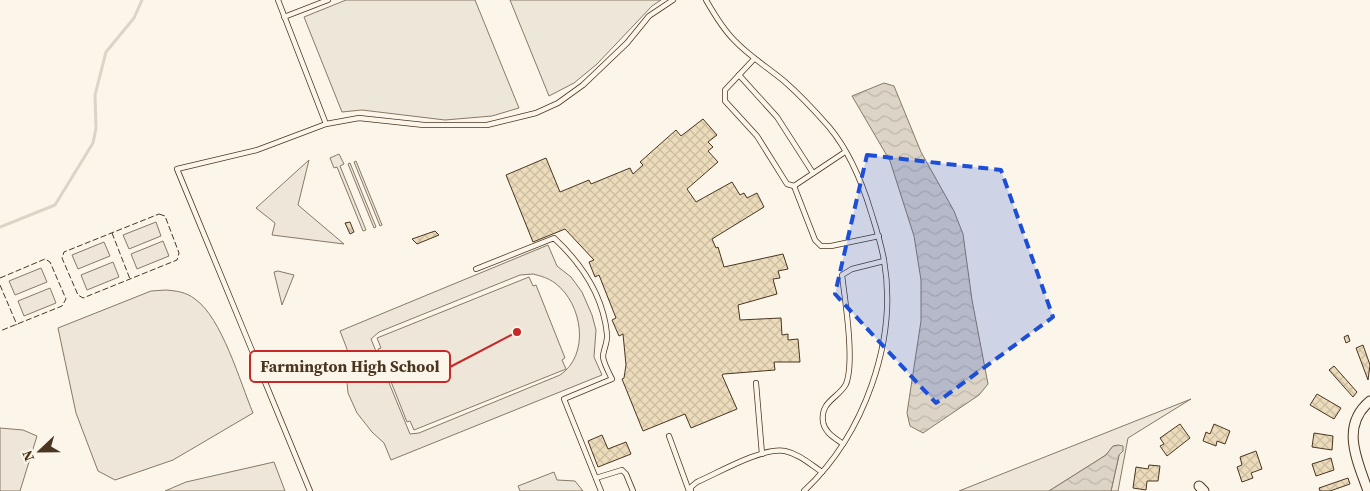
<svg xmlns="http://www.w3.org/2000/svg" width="1370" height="491" viewBox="0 0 1370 491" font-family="'Source Serif 4',serif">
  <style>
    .grass { fill: #ede6d9; stroke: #887966; fill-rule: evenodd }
    .parking { fill: #ede7d9; stroke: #887966 }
    .water { fill: url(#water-waves); stroke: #887966 }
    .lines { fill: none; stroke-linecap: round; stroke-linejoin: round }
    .stream { stroke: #dcd4c6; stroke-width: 3 }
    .building { fill: url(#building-cross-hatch); stroke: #4a3520 }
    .lane-casing { stroke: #4a3520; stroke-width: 6 }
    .street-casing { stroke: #4a3520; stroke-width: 11 }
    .lane { stroke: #fbf6e9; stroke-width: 4.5 }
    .street { stroke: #fbf6e9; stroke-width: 9 }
    .fence { stroke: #4a3520; stroke-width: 1; stroke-dasharray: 6 2.5; stroke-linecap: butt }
    .marked { fill: #1d4ed8; fill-opacity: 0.2; stroke: #1d4ed8; stroke-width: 4; stroke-dasharray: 10 6; stroke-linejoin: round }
    .leader { fill: none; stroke: #c62828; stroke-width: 2 }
    .callout-dot { fill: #c62828; stroke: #fbf6e9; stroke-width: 2 }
    .callout { fill: #fbf6e9; stroke: #c62828; stroke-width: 2 }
    .callout-label { font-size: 16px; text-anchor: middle; font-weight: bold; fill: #4a3520 }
  </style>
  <defs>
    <pattern id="water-waves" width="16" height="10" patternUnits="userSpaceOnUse" patternTransform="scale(1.25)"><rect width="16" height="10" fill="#dcd4c6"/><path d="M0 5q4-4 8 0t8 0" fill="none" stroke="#beb7aa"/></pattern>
    <pattern id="building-cross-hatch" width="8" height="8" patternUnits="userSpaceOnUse" patternTransform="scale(1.25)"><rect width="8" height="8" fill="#ecdcbc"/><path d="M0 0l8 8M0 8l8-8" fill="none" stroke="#ccbda1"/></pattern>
  </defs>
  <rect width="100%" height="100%" fill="#fbf6e9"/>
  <g class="grass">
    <polygon points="339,154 344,164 340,166 366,230 363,231 337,167 334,168 330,158"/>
    <polygon points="309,160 298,205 344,244 272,235 275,223 256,208"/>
    <polygon points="356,161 382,225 380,226 354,162"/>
    <polygon points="350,163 376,227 374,228 348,164"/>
    <polygon points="156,222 161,236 129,249 123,235"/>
    <polygon points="163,241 169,256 137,269 131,254"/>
    <polygon points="104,242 110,256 78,269 72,255"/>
    <path d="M548,245L557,266L571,277L582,292L592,315L596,330L594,357L602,375L391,460L384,443L372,432L357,413L348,393L345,361L347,349L340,331ZM533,274C541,276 548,278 555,283C583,304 590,355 560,375L419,433L410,434L371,339L379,332L520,275Z"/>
    <polygon points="113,262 119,277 87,290 81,275"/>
    <polygon points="41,268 47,282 15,295 9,281"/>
    <polygon points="278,271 294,275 282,305 274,272"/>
    <polygon points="529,277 533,286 536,285 565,358 562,360 566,369 414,430 410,421 407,422 378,349 381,348 377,338"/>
    <polygon points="50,288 56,303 24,316 18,301"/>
    <path d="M166,290C177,291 186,292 195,299C222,318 240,382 253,413L173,460L115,480L98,471L76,413L58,328L151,291Z"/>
    <polygon points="1191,399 1128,438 1118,491 1111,491 1119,455 1113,446 1106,455 1049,491 959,491"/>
    <polygon points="0,428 23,430 37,436 20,491 0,491"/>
    <polygon points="274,462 285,491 165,491 186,482"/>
  </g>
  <g class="parking">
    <polygon points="346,0 475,0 519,108 492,116 445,120 362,110 342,112 304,17"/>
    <polygon points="510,0 661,0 652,6 597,64 574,83 549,96"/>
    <polygon points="554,472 557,480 575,481 583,491 520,491 518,486"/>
  </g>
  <g class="water">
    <polygon points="884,83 894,86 921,152 954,211 963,234 972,300 988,384 979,395 923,433 910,426 907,413 921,321 921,280 914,236 890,161 852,96"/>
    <polygon points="1118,445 1123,446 1123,451 1119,455 1111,491 1049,491 1106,455 1113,446"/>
  </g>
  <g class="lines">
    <polyline class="stream" points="0,227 55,205 93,143 96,128 95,95 106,52 134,18 142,0"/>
  </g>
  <g class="building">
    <polygon points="703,119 717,135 708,142 713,147 708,151 718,162 687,189 696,202 732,182 740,195 744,193 747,198 757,193 764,207 712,239 716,248 718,247 724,267 783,254 788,269 778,271 780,278 773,279 777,294 738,305 740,320 781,318 782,335 788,334 788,340 798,339 800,362 774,362 775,370 724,374 722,375 737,409 691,428 685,414 643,431 622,379 624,378 626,365 623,334 619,336 612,320 616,318 599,275 595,277 589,262 594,260 565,229 533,242 506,175 546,158 560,192 589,180 591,184 630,168 633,174 643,165 640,162 676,130 681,136"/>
    <polygon points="350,222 354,232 350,234 345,223"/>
    <polygon points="435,231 439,235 417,244 412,239"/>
    <polygon points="1348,335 1350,341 1346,343 1344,337"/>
    <polygon points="1363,345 1370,365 1368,380 1356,348"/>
    <polygon points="1334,366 1357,392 1353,397 1329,370"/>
    <polygon points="1317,394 1341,408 1334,419 1310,405"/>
    <polygon points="1180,424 1190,438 1167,456 1160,446 1164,444 1160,438"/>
    <polygon points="1214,424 1230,431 1225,444 1217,441 1216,446 1203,441 1206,432 1210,434"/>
    <polygon points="1314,433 1333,436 1332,450 1312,447"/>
    <polygon points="602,435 608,449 626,442 631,454 598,467 588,441"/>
    <polygon points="1256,451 1262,469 1251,473 1253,478 1242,482 1237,467 1242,465 1240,457"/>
    <polygon points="1331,458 1334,470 1316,476 1312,464"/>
    <polygon points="1149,465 1160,466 1158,481 1147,481 1146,490 1133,488 1136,467 1148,469"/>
    <polygon points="1348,478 1350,484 1330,491 1320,491 1319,488"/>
  </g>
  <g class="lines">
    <defs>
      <g id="lane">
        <polyline points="278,0 326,124 257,150 177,169 310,491"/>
        <path d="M706,0C714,14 723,29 734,40C749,56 767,67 784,81C800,95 815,111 829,127C849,151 862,182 871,212C876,228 881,243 884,260C898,341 864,435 804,491"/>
        <polyline points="284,17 328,0"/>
        <polyline points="754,59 725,90 725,101 757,136 787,184 794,186 845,152"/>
        <polyline points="739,75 777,117 813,173"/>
        <polyline points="326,124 359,118 424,125 487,125 536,113 558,103 583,85 627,43 649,16 673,0"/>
        <polyline points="794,186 815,240 821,246 831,246 879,236"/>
        <path d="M476,269L554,238C582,264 603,295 607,334C608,342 603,350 603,357C604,364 609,373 612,379L564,399L601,491"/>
        <polyline points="756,383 762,454"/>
        <polyline points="669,436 689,491"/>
        <path d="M843,444C835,438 825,433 823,422C820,401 839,398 846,384C855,362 845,300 842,275L852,269L884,261"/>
        <polyline points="596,478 622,470 626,474 633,491"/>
        <path d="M691,491V487L697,482C718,473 762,447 785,451C799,454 810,464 822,472"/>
      </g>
      <g id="street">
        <polyline points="1199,486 1204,491"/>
        <path d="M1368,491C1357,460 1340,426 1370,401"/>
      </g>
    </defs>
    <use href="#lane" class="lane-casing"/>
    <use href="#street" class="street-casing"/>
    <use href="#lane" class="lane"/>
    <use href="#street" class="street"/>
    <g class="fence">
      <polygon points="159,214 165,216 179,253 177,260 83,298 78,295 62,258 64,252"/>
      <polyline points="112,233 130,279"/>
      <polyline points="0,278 45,259 50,262 66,299 62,306 0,331"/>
      <polyline points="0,285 17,325"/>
    </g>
  </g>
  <path class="marked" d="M867,155L1001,170L1053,317L936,403L835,294Z"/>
  <path class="leader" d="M517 332L450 367"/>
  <circle class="callout-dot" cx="517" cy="332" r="5"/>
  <rect class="callout" x="250" y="351" width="200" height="31" rx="5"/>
  <g class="callout-label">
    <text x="350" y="372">Farmington High School</text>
  </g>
  <g transform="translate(40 451) rotate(248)" stroke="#fbf6e9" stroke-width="4" paint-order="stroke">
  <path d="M0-4L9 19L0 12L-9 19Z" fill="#4a3520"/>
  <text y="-8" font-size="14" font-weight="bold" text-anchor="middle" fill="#4a3520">N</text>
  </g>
</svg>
